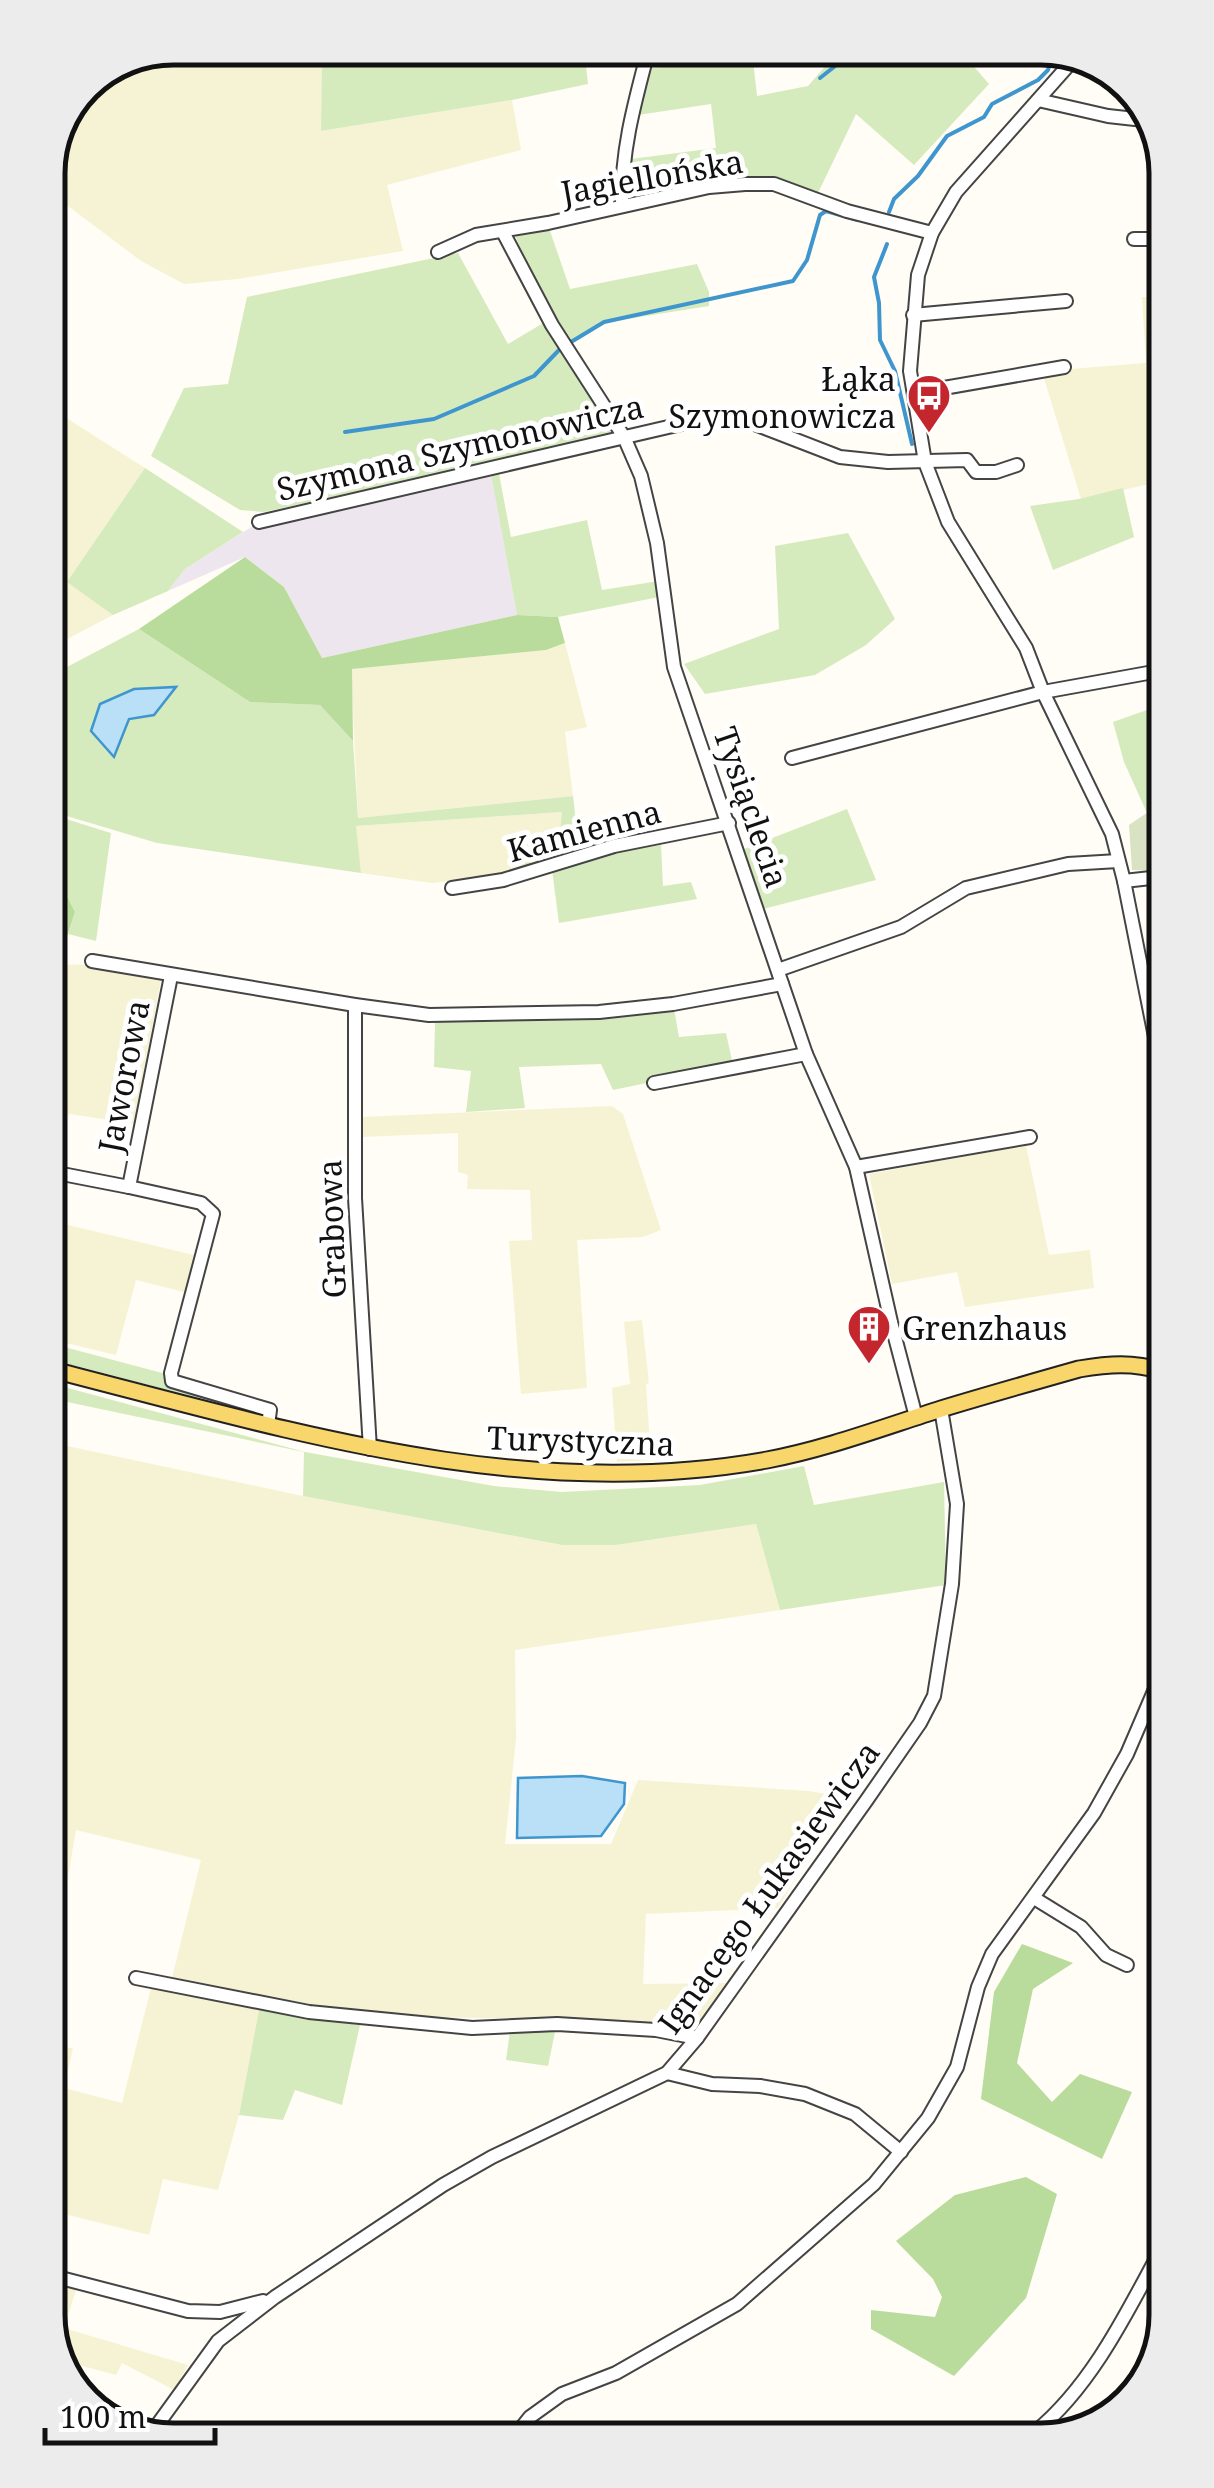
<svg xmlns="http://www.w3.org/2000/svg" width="1214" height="2488" viewBox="0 0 1214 2488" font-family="'Noto Serif',serif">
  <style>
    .industrial { fill: #eee6ef }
    .farmland { fill: #f6f3d4 }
    .green { fill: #d5ebbd }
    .forest { fill: #b9dc9c }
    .cemetery { fill: #d9e3c4 }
    .water { fill: #b9e0f7; stroke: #3f96cf; stroke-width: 2.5 }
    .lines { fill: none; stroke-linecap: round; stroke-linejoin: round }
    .stream { stroke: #3f96cf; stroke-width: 4 }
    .minor-casing { stroke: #444; stroke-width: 16 }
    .major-casing { stroke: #222; stroke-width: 19 }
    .minor { stroke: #fff; stroke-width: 12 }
    .major { stroke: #f9d66b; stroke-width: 15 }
    .labels { text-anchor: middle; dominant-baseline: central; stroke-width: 10; stroke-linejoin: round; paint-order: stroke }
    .street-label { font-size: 32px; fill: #111; stroke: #fff }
    .poi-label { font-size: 32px; fill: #111; stroke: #fff; text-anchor: end }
    .rim { fill: none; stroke: #111; stroke-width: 5 }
  </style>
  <rect width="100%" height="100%" fill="#fffdf5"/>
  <polygon class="industrial" points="490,467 517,615 322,658 284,587 245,557 168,591 185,569 259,522"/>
  <g class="farmland">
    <polygon points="173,48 322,48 321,131 512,100 521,150 387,185 403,251 238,279 184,284 141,261 48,191 48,166 85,84"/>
    <polygon points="1142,297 1158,297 1159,482 1081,499 1043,375 1070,369 1146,363"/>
    <polygon points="49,407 145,468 68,581 113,615 50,648"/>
    <polygon points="565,643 587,727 565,732 573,796 358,818 351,669 546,650"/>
    <polygon points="563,812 559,843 504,875 432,883 361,873 355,826"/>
    <polygon points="51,964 92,965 162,975 134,1124 70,1114 62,1120 52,1117"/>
    <polygon points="612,1106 623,1114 661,1230 643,1237 577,1240 587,1388 521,1394 509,1241 532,1240 530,1190 467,1189 468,1175 458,1172 458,1133 361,1137 362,1117"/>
    <polygon points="1026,1145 1049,1255 1090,1250 1094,1288 965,1307 957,1272 892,1284 869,1174"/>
    <polygon points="64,1224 198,1256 188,1293 136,1280 116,1355 53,1340 52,1263"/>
    <polygon points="642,1320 649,1383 646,1384 651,1460 617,1462 612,1388 630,1384 624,1322"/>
    <polygon points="53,1443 303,1496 562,1545 616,1545 756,1524 780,1610 515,1650 516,1739 505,1844 611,1844 638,1780 809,1791 844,1797 778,1908 646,1914 643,1984 729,1983 698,2027 601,2020 428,2017 306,2004 172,1978 201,1860 76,1830 55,1954"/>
    <polygon points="151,1988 259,2010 239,2115 218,2190 163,2179 149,2235 56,2212 56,2047 73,2048 64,2088 122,2103"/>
    <polygon points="57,2284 76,2290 64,2328 188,2365 174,2390 122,2363 116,2375 57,2359"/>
  </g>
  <g class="green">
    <polygon points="322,48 584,48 588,84 512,100 321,131"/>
    <polygon points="826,48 984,48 970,62 989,84 914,165 856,114 817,195 773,180 626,202 631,159 716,148 711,104 638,115 651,68 753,60 757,96 808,86 829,62"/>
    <polygon points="549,228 570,289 697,264 709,292 709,306 608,322 571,344 531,276 515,235"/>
    <polygon points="458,253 508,344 545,322 611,429 609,437 264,512 240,510 151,456 184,388 228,384 247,297"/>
    <polygon points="145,468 243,532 185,569 168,591 113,615 67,582"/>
    <polygon points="491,474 499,474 511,537 587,520 602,590 659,581 659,597 558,617 517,615"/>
    <polygon points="1123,488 1134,537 1053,570 1030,506 1079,499"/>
    <polygon points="848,533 895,619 866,645 815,675 705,694 684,664 779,629 775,546"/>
    <polygon points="139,629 250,702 320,705 353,741 358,818 573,796 580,857 661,845 663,886 691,882 697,899 559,923 552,870 504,875 559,843 562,812 356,826 361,873 157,843 50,811 50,676"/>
    <polygon points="1159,675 1160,804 1147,813 1124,762 1113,722 1158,706 1151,676"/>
    <polygon points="847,809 876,880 763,909 744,849"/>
    <polygon points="50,814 111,833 96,941 68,934 75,912 51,864"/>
    <polygon points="674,1009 679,1037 726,1033 733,1065 613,1090 601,1064 519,1067 525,1108 466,1112 471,1071 434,1067 435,1022 595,1020"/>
    <polygon points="53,1344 166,1374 242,1405 248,1411 53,1360"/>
    <polygon points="53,1384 305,1452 494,1486 562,1492 700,1485 804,1466 814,1505 944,1482 946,1585 780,1610 756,1524 616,1545 562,1545 303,1496 304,1452 53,1399"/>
    <polygon points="259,2010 360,2025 342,2105 295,2090 283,2120 239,2115"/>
    <polygon points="510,2031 555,2032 548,2066 506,2060"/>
  </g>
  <g class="forest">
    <polygon points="245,557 284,587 322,658 517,615 558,617 565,643 546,650 352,669 353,741 320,705 250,702 139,629"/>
    <polygon points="51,864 75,912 58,964 51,964 53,931"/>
    <polygon points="1022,1944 1073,1963 1033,1989 1017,2063 1052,2102 1080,2074 1132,2092 1102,2159 981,2099 994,1992"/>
    <polygon points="1026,2177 1057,2194 1026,2298 954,2376 871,2329 871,2310 935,2317 942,2297 933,2279 896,2241 955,2195"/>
  </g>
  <polygon class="cemetery" points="1160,804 1160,871 1132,870 1129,825"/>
  <g class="water">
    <polygon points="176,687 154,715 129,719 114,757 91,731 100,704 134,689"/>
    <polygon points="582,1776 625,1783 624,1804 601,1836 517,1838 518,1778"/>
  </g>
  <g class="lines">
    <g class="stream">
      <polyline points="820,78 858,48"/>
      <polyline points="889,212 894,199 918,176 947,136 984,117 992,104 1038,80 1048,70 1054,50"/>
      <polyline points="887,244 874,277 879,303 880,340 895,371 912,444"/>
      <polyline points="571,342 604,322 793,281 807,260 820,215 826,211 858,220"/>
      <polyline points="345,432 434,419 534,376 559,350"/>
    </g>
    <defs>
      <g id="minor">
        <polyline points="1075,58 956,192 932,233 918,275 910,371 925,462 948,522 1026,648 1043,692 1112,834 1124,881 1161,1067"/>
        <polyline points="1038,100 1108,116 1153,121"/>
        <path d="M622,206C621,150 635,101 649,48"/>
        <polyline points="503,232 552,325 624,437 641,476 657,543 674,667 806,1054 856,1167 891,1322 916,1417"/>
        <polyline points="1134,239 1158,239"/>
        <polyline points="438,252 476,235 548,223 709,187 745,184 774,184 847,211 932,233"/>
        <polyline points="913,315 1066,301"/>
        <polyline points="915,393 1064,367"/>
        <polyline points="259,522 707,418 747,421 840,457 888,462 967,460 976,472 996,472 1017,465"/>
        <polyline points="792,758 1043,692 1159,671"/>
        <polyline points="1124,881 1160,877"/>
        <polyline points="452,888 503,880 614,846 729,823"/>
        <polyline points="92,961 355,1005 429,1015 599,1012 673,1004 782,984"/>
        <polyline points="778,970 901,927 966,888 1068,864 1118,861"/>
        <polyline points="171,976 129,1187 201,1203 213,1214 171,1373 172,1381 270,1410 268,1425"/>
        <polyline points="355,1005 355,1198 370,1449"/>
        <polyline points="654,1083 806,1054"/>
        <polyline points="856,1167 1030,1137"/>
        <polyline points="52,1172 129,1187"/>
        <polyline points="1034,1898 1081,1927 1106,1955 1127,1965"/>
        <polyline points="136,1978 309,2012 472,2028 557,2024 656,2030 697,2038"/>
        <polyline points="667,2073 712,2084 760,2086 805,2094 855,2114 901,2152"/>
        <polyline points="57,2277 188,2311 220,2312 263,2301"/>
        <path d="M1035,2432C1094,2384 1130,2306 1166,2240"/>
        <polyline points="150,2435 218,2341 275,2297 443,2185 492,2157 667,2073 697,2038 866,1801 920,1723 934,1696 952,1584 957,1504 941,1409"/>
        <polyline points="514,2437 530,2417 562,2394 616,2373 737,2304 874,2184 928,2118 957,2067 978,1987 992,1954 1094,1813 1127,1754 1164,1668"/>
      </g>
      <path id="major" d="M53,1370C288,1430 522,1504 767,1460C826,1449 884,1427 941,1409C987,1395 1033,1382 1079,1369C1109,1364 1133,1362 1162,1371"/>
    </defs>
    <use href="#minor" class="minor-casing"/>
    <use href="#major" class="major-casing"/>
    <use href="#minor" class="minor"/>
    <use href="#major" class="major"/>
  </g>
  <defs>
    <symbol id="bus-pin" viewBox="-11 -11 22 30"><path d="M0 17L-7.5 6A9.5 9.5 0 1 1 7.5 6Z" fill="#c4262e" stroke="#fff"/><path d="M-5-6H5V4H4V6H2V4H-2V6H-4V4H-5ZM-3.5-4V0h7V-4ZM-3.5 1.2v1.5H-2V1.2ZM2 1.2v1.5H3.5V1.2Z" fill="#fff"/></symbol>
    <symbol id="building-pin" viewBox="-11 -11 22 30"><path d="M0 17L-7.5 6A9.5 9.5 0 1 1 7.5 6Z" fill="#c4262e" stroke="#fff"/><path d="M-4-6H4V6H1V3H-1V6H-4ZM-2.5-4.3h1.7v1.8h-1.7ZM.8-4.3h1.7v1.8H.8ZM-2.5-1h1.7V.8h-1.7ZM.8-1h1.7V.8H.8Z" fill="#fff"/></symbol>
  </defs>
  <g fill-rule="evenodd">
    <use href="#bus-pin" x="904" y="371" width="50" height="68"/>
    <use href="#building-pin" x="844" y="1302" width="50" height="68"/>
  </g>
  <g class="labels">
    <g class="street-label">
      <text transform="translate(652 176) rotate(-10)">Jagiellońska</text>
      <text transform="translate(460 447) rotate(-13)">Szymona Szymonowicza</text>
      <text transform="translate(752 807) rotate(71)">Tysiąclecia</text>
      <text transform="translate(584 830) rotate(-15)">Kamienna</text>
      <text transform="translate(123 1076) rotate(-79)">Jaworowa</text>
      <text transform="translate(331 1229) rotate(-92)">Grabowa</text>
      <text transform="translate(581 1440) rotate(2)">Turystyczna</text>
      <text transform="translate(768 1887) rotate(-54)">Ignacego Łukasiewicza</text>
    </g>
    <g class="poi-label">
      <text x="896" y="378">Łąka<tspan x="896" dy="37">Szymonowicza</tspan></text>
      <text x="902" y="1327" text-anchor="start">Grenzhaus</text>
    </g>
  </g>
  <path d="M0 0H1214V2488H0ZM173 65H1041A108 108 0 0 1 1149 173V2315A108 108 0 0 1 1041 2423H173A108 108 0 0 1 65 2315V173A108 108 0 0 1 173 65Z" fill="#ececec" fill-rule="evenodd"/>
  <path class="rim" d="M173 65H1041A108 108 0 0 1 1149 173V2315A108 108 0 0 1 1041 2423H173A108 108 0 0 1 65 2315V173A108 108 0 0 1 173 65Z"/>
  <path d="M45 2428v15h170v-15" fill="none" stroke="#111111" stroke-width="5"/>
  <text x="60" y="2428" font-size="30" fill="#111111" stroke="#ffffff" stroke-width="8" paint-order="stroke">100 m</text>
</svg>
